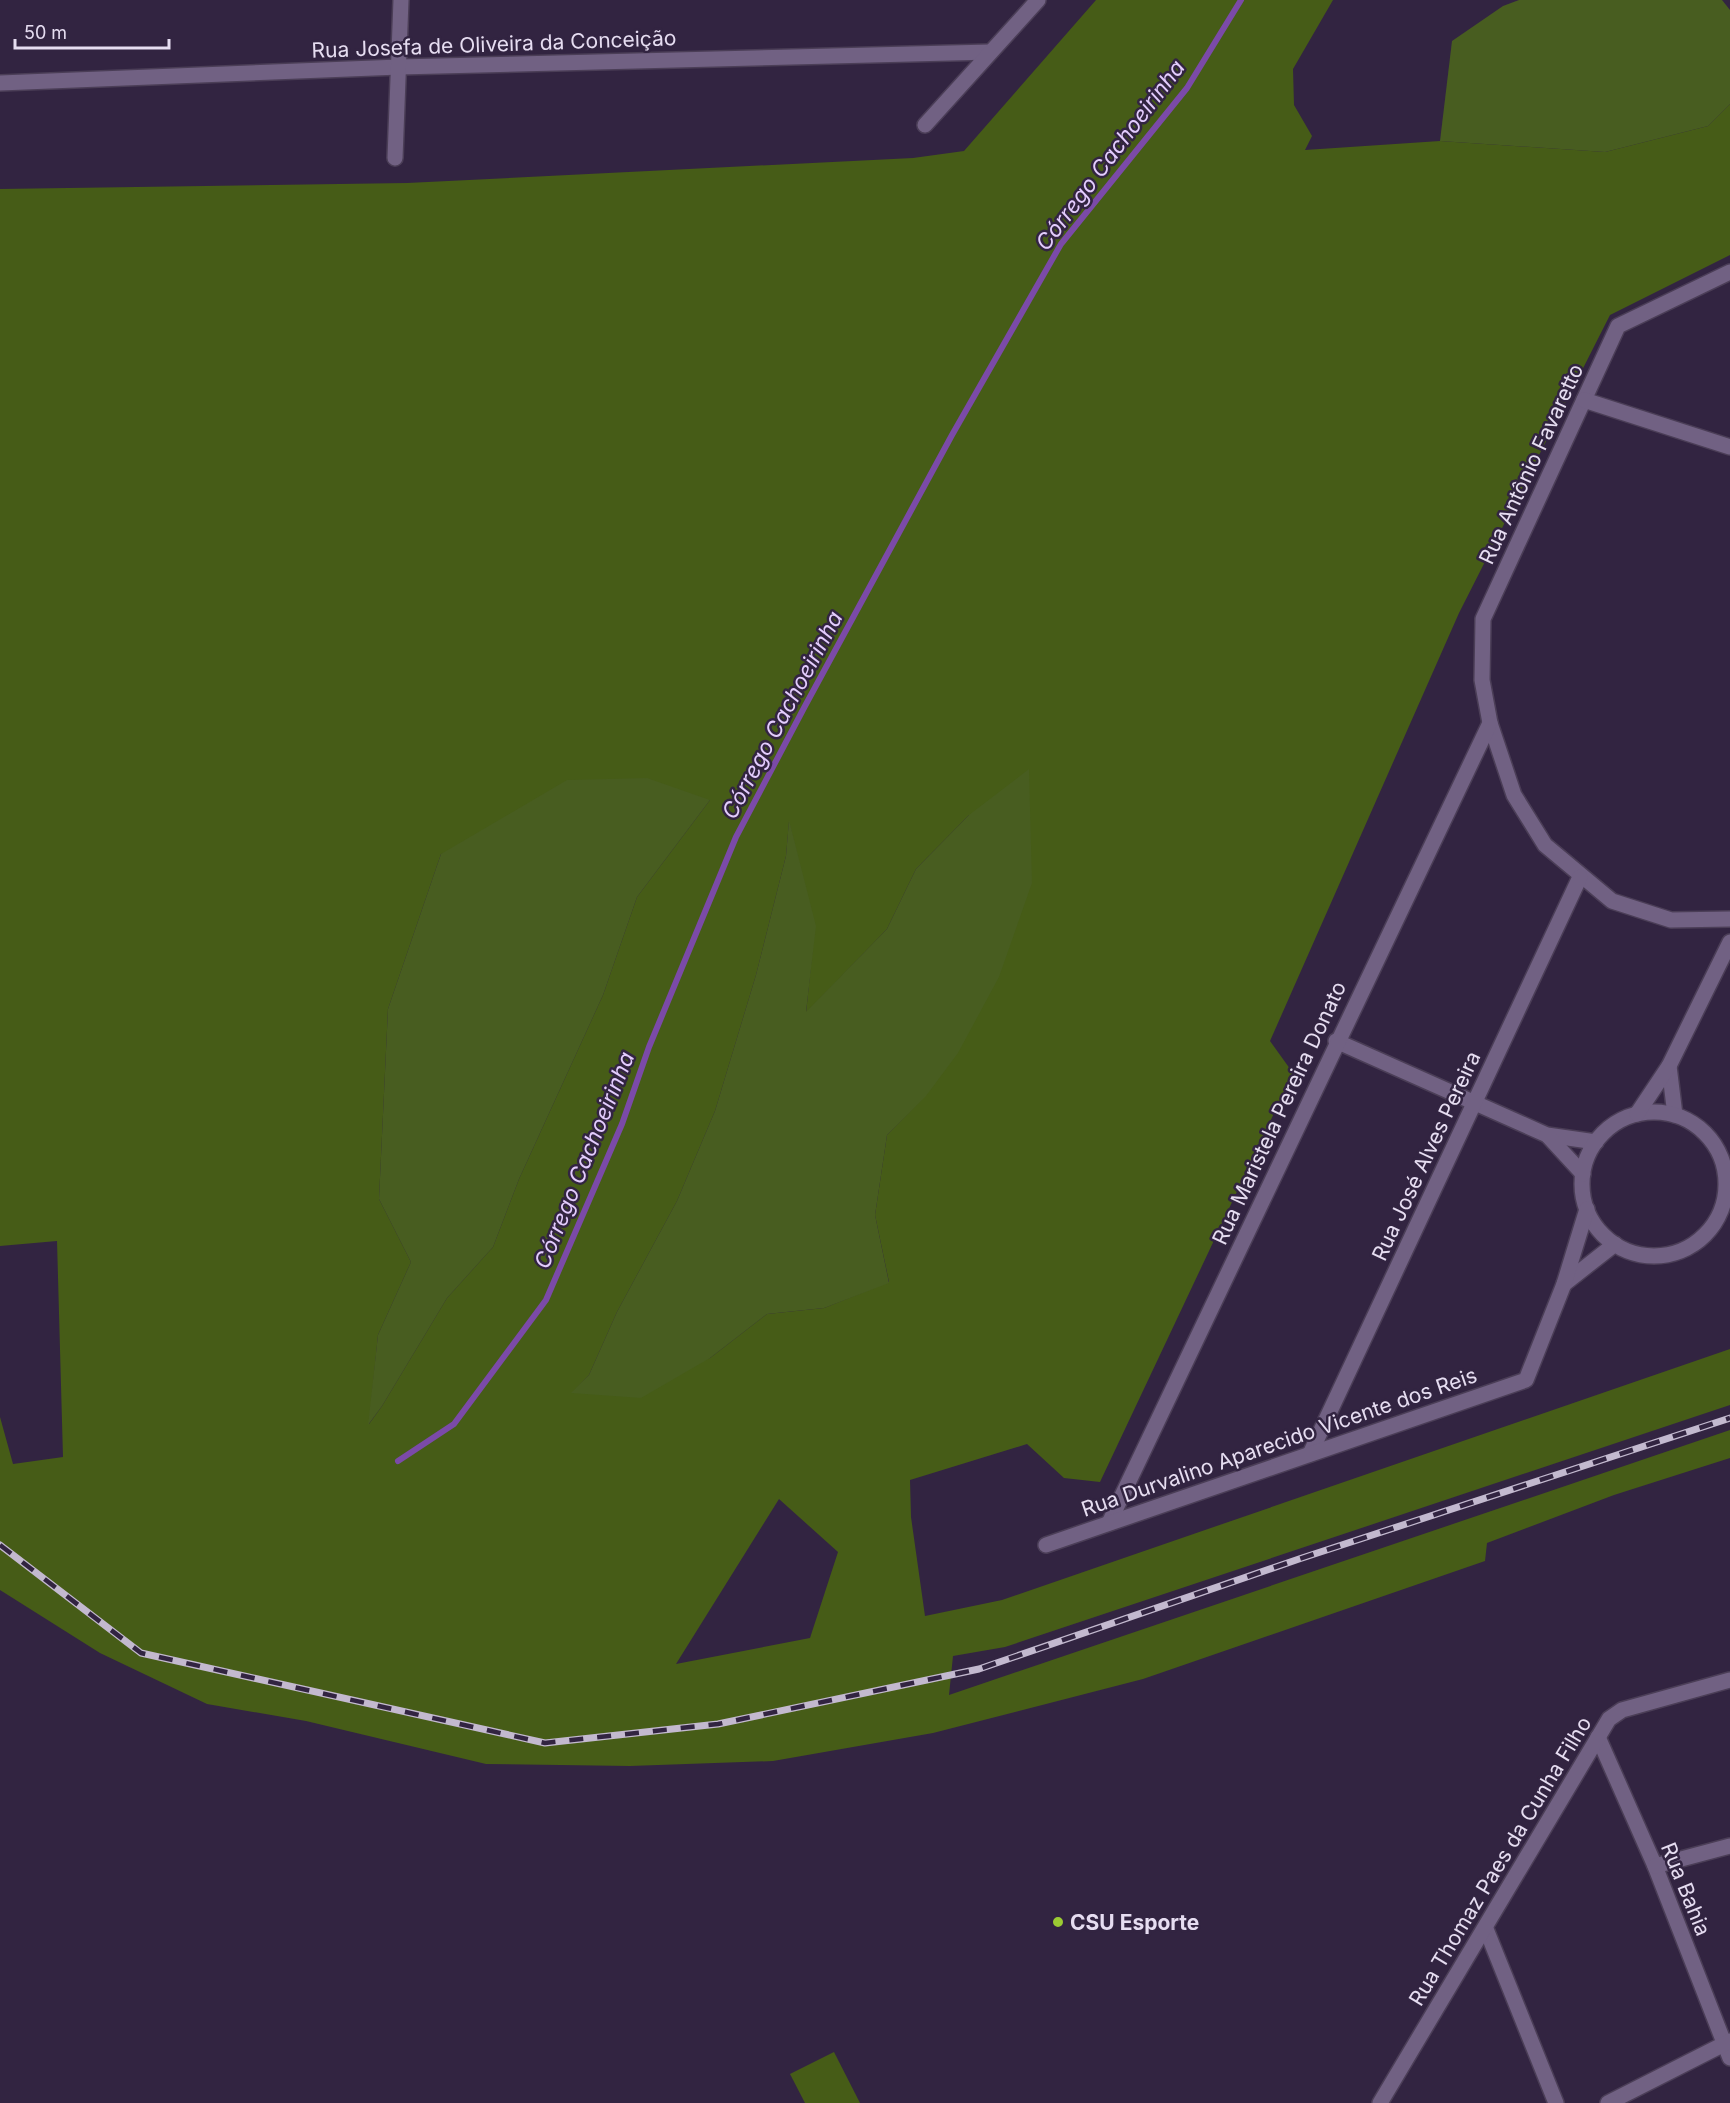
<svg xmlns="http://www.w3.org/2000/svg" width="1730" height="2103" viewBox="0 0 1730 2103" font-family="Inter,sans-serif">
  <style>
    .green { fill: #465c17; fill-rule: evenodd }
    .forest { fill: #485d20 }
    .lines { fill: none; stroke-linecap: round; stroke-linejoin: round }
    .stream { stroke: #7b4aa8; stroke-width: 6 }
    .minor-casing { stroke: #4b3e57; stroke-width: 18 }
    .tertiary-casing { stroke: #4b3e57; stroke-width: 18 }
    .minor { stroke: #716183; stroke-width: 15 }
    .tertiary { stroke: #716183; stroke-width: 15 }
    .rail-casing { stroke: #c3b9cf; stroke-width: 7 }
    .rail { stroke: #322441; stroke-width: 4.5; stroke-dasharray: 14; stroke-linecap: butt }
    .poi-dot { fill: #9bcb33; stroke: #322441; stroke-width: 2 }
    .labels { text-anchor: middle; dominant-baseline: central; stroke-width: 5; stroke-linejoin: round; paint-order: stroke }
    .street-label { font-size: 21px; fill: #e6ddf1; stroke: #322441 }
    .poi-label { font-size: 21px; font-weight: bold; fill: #e6ddf1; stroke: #322441; text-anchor: start }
    .water-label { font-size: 22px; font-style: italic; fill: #e3ccfd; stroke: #322441 }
  </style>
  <rect width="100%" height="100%" fill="#322441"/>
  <g class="green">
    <path d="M1096,0H1333L1293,69L1294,105L1312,136L1305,150L1440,141L1605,152L1708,126L1730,104V255L1610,315L1459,613L1270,1041L1293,1073L1100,1482L1064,1478L1027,1444L910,1480L911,1517L925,1616L1002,1600L1730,1349V1405L1005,1647L953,1656L949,1695L1730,1430V1458L1614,1495L1487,1543L1485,1561L1143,1679L933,1733L773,1761L630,1766L486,1764L306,1721L207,1704L100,1653L0,1590V1417L13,1464L63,1457L57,1241L0,1246V189L407,183L913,158L964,151ZM710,800L637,897L603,995L519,1179L493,1247L447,1298L382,1406L369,1424L378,1335L411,1262L379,1199L388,1009L441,854ZM969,815L925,1096L887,1135L875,1215L889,1282L824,1308L767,1314L710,1358L572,1393L589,1375L617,1312L677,1201L715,1111L756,975L786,856L789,822L815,926L806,1013L887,929L916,869ZM779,1499L838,1552L810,1638L676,1664Z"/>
    <polygon points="834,2052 860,2103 805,2103 790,2074"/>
  </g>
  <g class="forest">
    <polygon points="1519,0 1722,0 1730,10 1730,104 1708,126 1605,152 1440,141 1452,41 1503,6"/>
    <polygon points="1029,769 1032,883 999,977 958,1053 926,1096 887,1135 875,1215 889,1283 824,1308 767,1314 710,1358 641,1398 571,1393 589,1375 617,1312 677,1201 715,1111 756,975 786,856 789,820 816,926 806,1012 887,929 916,869 969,815"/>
    <polygon points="647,778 710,800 637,897 603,995 519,1179 493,1247 447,1298 382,1406 368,1425 378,1335 411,1262 379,1199 388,1009 441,854 567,780"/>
  </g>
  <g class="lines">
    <polyline class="stream" points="398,1461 454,1424 546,1300 622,1124 649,1047 736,837 805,706 952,435 1061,244 1187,88 1241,0"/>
    <defs>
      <g id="minor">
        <polyline points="0,83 399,67 990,52"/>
        <polyline points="925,125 1038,0"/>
        <polyline points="395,158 401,0"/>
        <polyline points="1730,272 1618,326 1483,619 1482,680 1490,723 1514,795 1545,845 1612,901 1671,920 1730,919"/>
        <polyline points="1584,400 1730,447"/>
        <polyline points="1336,1041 1547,1135 1596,1142"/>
        <polyline points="1669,1066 1675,1115"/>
        <circle cx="1654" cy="1184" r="72"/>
        <polyline points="1637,1114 1669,1066 1730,942"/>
        <polyline points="1547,1135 1583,1174"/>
        <polyline points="1564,1284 1615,1244"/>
        <polyline points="1310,1454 1580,877"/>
        <polyline points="1109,1523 1490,723"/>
        <polyline points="1046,1545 1526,1380 1564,1284 1587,1209"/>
        <polyline points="1598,1737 1655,1866 1730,2058"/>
        <polyline points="1655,1866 1730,1846"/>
        <polyline points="1486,1929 1556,2103"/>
      </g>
      <g id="tertiary">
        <polyline points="1380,2103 1609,1719 1622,1710 1730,1680"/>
        <polyline points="1608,2103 1730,2041"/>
      </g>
    </defs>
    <use href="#minor" class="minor-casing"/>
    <use href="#tertiary" class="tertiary-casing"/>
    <use href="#minor" class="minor"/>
    <use href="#tertiary" class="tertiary"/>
    <defs>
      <polyline id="rail" points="0,1545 141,1653 545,1743 718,1724 979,1669 1299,1559 1730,1418"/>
    </defs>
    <use href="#rail" class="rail-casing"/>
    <use href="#rail" class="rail"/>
  </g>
  <circle class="poi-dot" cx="1058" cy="1922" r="6"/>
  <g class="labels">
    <g class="street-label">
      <text transform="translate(494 44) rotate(-2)">Rua Josefa de Oliveira da Conceição</text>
      <text transform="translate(1531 464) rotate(-65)">Rua Antônio Favaretto</text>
      <text transform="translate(1279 1113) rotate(-65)">Rua Maristela Pereira Donato</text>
      <text transform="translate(1426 1156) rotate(-65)">Rua José Alves Pereira</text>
      <text transform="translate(1279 1442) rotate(-19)">Rua Durvalino Aparecido Vicente dos Reis</text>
      <text transform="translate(1500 1861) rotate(-59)">Rua Thomaz Paes da Cunha Filho</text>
      <text transform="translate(1686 1889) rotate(68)">Rua Bahia</text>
    </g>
    <g class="poi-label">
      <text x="1070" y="1922">CSU Esporte</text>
    </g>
    <g class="water-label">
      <text transform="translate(1110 155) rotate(-53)">Córrego Cachoeirinha</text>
      <text transform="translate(782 715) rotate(-62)">Córrego Cachoeirinha</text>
      <text transform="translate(584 1160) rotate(-68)">Córrego Cachoeirinha</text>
    </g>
  </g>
  <path d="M15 39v9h154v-9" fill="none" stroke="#e6ddf1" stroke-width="3"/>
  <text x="24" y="39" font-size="18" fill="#e6ddf1" stroke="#322441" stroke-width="4.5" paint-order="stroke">50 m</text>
</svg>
